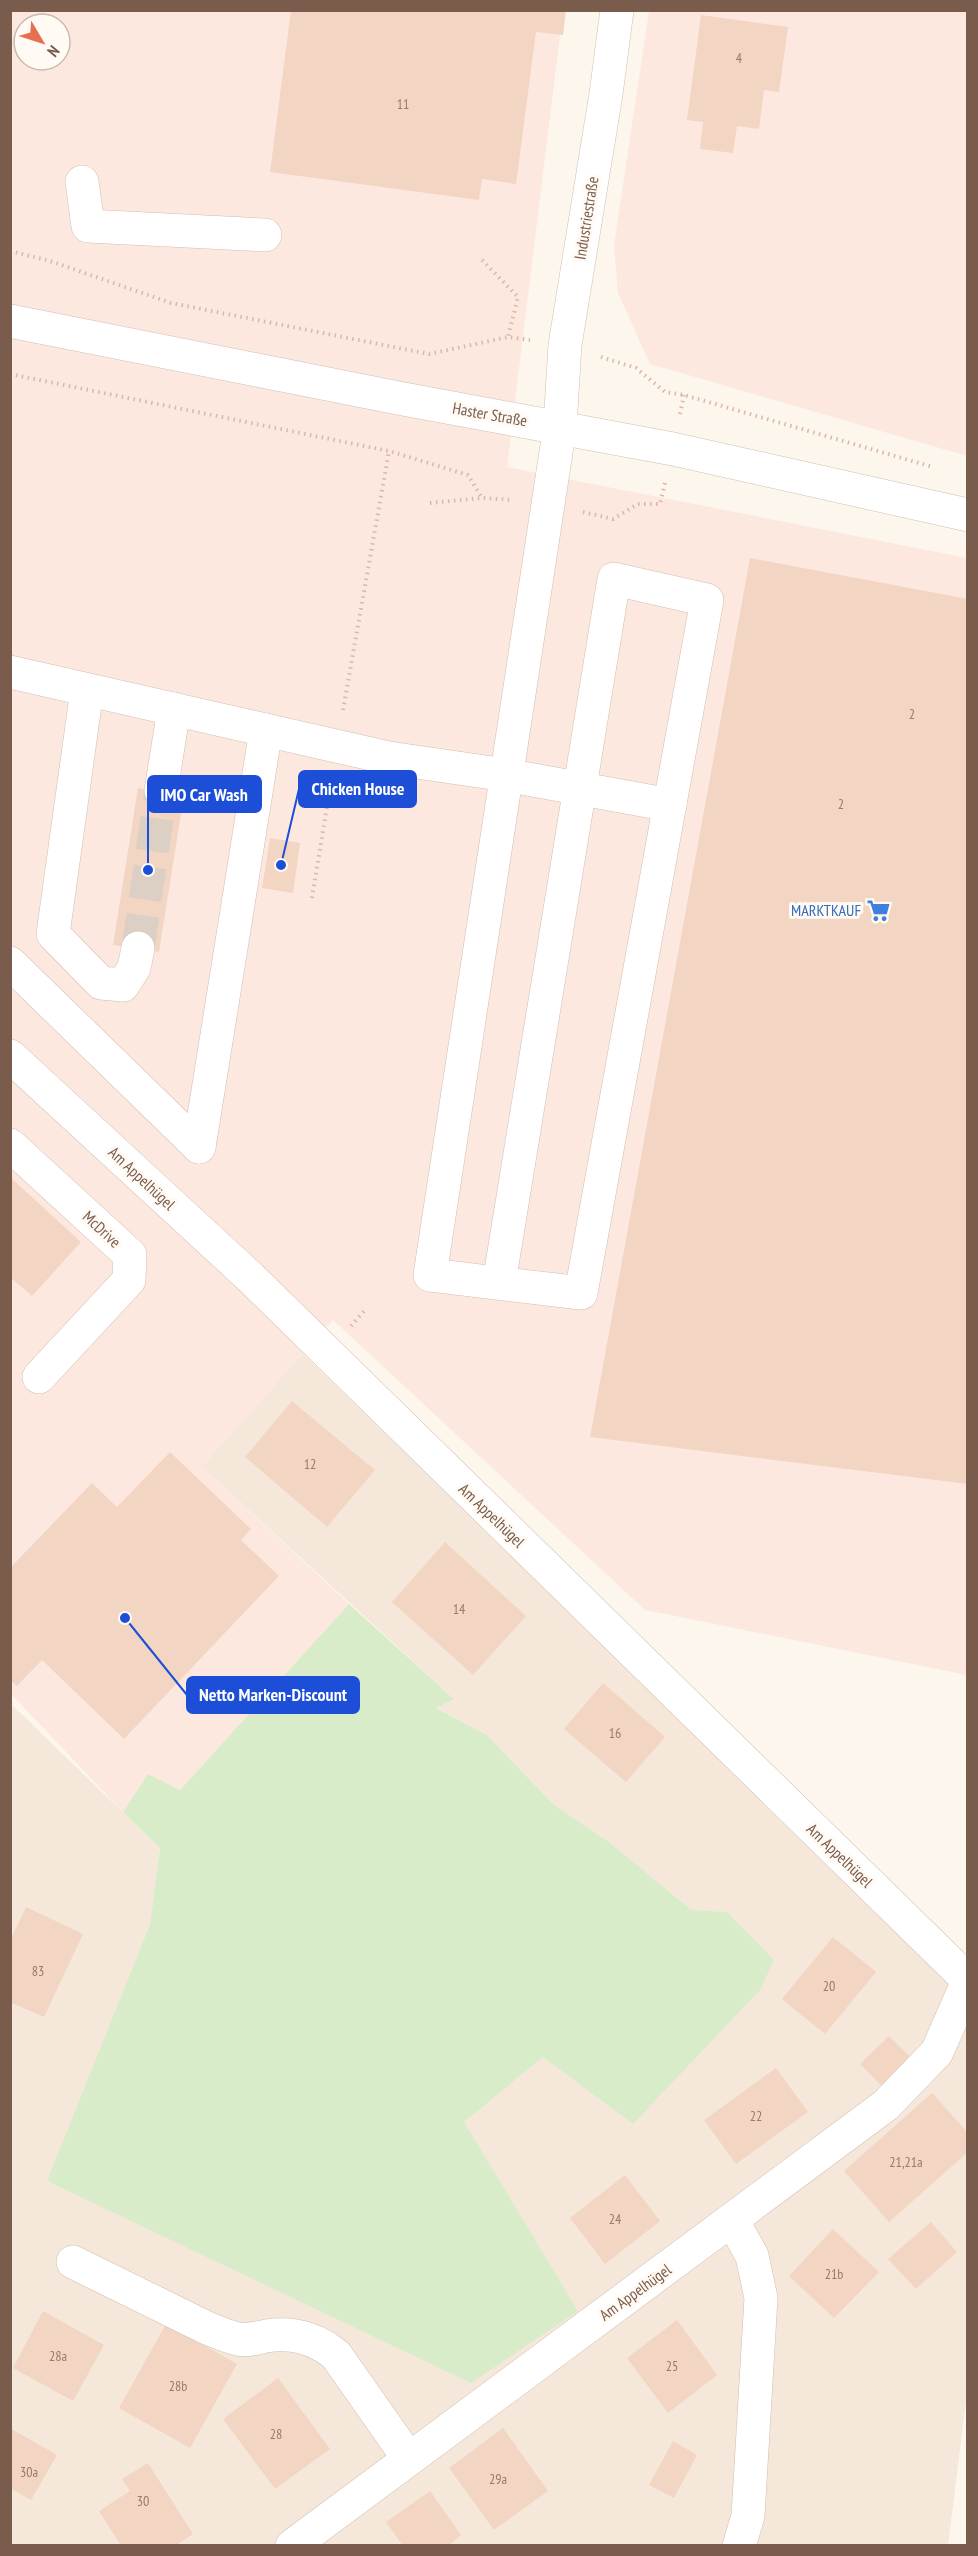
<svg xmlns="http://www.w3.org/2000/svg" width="978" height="2556" viewBox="0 0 978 2556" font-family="'PT Sans Narrow',sans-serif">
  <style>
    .residential { fill: #f5e8da }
    .commercial { fill: #fde8e0; fill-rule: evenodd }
    .green { fill: #d8ecc9 }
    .building { fill: #f3d5c3 }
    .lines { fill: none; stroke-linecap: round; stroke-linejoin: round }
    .minor-tunnel { stroke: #dcd0c4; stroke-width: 33; stroke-dasharray: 33 16; stroke-linecap: butt }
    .minor-casing { stroke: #d1beb0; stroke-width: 34 }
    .path { stroke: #d9b8a5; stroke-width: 4; stroke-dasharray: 1.5 4.5; stroke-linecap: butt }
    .minor { stroke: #fff; stroke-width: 33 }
    .labels { text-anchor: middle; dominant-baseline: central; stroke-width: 6; stroke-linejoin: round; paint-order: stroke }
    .number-label { font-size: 14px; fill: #987a6a }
    .street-label { font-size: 16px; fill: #7a5c4d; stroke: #fffaf3 }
    .shop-label { font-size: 16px; fill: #366cbe; stroke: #fffaf3; text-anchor: end }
    .leader { fill: none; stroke: #1d4ed8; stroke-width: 2 }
    .callout-dot { fill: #1d4ed8; stroke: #fffaf3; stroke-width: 2 }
    .callout { fill: #1d4ed8; stroke: #1d4ed8; stroke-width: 2 }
    .callout-label { font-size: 18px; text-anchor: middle; font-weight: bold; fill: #fff }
  </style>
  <rect width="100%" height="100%" fill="#fdf6ec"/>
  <polygon class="residential" points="301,1352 967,1996 968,2385 948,2545 11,2545 10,1703 160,1848 150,1924 47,2182 578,2311 463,2122 543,2057 727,1912 691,1911 609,1842 553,1804 487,1735 435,1707 453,1698 202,1467"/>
  <g class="commercial">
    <path d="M11,11H563L507,467L967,558V1675L645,1610L333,1320L202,1467L349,1604L180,1790L148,1775L123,1812L11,1694ZM24,24H60V60H24Z"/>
    <polygon points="649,11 967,11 967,456 650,364 618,293 614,245"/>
  </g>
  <polygon class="green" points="349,1604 454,1699 436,1708 487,1735 553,1804 609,1842 691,1910 727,1912 774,1960 760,1990 633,2124 543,2057 464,2122 578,2311 471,2383 47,2181 150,1924 160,1848 123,1812 148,1774 180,1790"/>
  <g class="building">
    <polygon points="291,10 566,10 563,35 536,32 516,184 482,179 479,200 270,172"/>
    <polygon points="701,15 788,27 779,92 764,90 759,129 737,126 733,153 700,149 703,122 687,120"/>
    <polygon points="750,558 968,599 968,1484 590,1437"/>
    <polygon points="138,788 184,795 159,952 113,945"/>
    <polygon points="270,838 300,843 293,893 262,888"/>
    <polygon points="10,1177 81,1242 32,1296 10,1277"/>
    <polygon points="292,1401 375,1470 327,1527 245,1457"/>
    <polygon points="170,1452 251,1529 241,1540 279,1576 124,1739 42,1660 17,1686 10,1680 10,1568 92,1483 117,1507"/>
    <polygon points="445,1542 526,1616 473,1675 392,1602"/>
    <polygon points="603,1683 665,1737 626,1782 564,1729"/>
    <polygon points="26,1907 83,1934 44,2017 10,2002 10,1941"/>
    <polygon points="833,1937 876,1972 825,2034 782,1999"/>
    <polygon points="889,2036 911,2058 882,2086 860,2064"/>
    <polygon points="776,2068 808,2112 736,2164 704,2120"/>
    <polygon points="932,2093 968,2133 968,2152 889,2222 844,2171"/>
    <polygon points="625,2175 660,2221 605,2264 570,2218"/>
    <polygon points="931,2222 957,2252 916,2289 888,2259"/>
    <polygon points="833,2229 879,2272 834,2318 789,2276"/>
    <polygon points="43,2311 104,2345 73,2401 13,2368"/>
    <polygon points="677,2320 717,2375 668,2413 627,2358"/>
    <polygon points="166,2324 237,2364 190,2448 119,2408"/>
    <polygon points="278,2378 330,2449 275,2489 223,2419"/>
    <polygon points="10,2428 57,2455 31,2500 10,2488"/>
    <polygon points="503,2428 548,2491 494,2530 449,2468"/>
    <polygon points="673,2441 697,2455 674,2498 649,2485"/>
    <polygon points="148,2463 193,2534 175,2546 121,2546 99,2511 130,2491 122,2479"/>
    <polygon points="430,2491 461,2535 448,2546 403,2546 386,2522"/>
  </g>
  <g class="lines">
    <polyline class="minor-tunnel" points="138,948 161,791"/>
    <defs>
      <g id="minor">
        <polyline points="82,182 88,226 265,235"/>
        <polyline points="10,321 398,398 673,449 968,515"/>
        <polyline points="10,672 389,758 506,775 670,805"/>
        <polyline points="87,690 53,934 101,983 123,985 134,968 138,948"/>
        <polyline points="161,791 174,709"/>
        <polyline points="10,963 199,1147"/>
        <polyline points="10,1056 250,1277 968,1980"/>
        <polyline points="10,1145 130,1255 129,1280 39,1377"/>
        <polyline points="199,1147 266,730"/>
        <polyline points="499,1283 614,579 707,600 581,1293 430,1275 560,426 565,345 606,94 617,10"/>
        <polyline points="732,2220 752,2256 761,2298 748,2516 739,2546"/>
        <path d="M73,2262L207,2328C217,2332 228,2337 238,2339C247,2341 257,2338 266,2336C293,2332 315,2338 336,2355L409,2459"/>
        <polyline points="292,2546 886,2105 937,2052 968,1981"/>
      </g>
    </defs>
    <use href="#minor" class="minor-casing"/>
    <g class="path">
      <polyline points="10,251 50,261 171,303 429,354 508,337 530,340"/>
      <polyline points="482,260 518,297 508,337"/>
      <polyline points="601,357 636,368 665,392 684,395 933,467"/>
      <polyline points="10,374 389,451 468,475 482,498"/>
      <polyline points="680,414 684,395"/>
      <polyline points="430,503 482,498 513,500"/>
      <polyline points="583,512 613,519 638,504 660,504 665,483"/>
      <polyline points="343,710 389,451"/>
      <polyline points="312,898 331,782"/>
      <polyline points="351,1326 364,1311"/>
    </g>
    <use href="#minor" class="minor"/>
  </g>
  <defs>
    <symbol id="supermarket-bare" viewBox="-9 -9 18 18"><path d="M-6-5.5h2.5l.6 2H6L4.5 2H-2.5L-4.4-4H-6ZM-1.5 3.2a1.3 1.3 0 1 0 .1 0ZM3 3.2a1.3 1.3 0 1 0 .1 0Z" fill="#3f7fe0" stroke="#fffaf3" stroke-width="2.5" paint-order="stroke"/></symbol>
  </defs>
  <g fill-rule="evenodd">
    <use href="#supermarket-bare" x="862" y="894" width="33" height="33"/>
  </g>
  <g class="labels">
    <g class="number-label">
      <text x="739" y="58">4</text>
      <text x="403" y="104">11</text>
      <text x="912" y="714">2</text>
      <text x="841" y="804">2</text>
      <text x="310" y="1464">12</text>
      <text x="459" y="1609">14</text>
      <text x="615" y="1733">16</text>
      <text x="38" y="1971">83</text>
      <text x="829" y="1986">20</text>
      <text x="756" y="2116">22</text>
      <text x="906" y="2162">21,21a</text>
      <text x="615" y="2219">24</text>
      <text x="834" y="2274">21b</text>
      <text x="58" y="2356">28a</text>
      <text x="672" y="2366">25</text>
      <text x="178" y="2386">28b</text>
      <text x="276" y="2434">28</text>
      <text x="29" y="2472">30a</text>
      <text x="498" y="2479">29a</text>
      <text x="143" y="2501">30</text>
    </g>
    <g class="street-label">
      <text transform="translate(586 218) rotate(-81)">Industriestraße</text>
      <text transform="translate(490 414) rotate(10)">Haster Straße</text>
      <text transform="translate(142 1178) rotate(43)">Am Appelhügel</text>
      <text transform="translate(102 1229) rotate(43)">McDrive</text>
      <text transform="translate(492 1515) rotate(44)">Am Appelhügel</text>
      <text transform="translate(840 1855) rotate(44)">Am Appelhügel</text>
      <text transform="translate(635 2292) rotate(-36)">Am Appelhügel</text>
    </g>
    <g class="shop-label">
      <text x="861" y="910">MARKTKAUF</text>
    </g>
  </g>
  <path class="leader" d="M281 865L299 789M148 870L148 794M125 1618L187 1695"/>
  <g class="callout-dot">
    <circle cx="281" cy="865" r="6"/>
    <circle cx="148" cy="870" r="6"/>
    <circle cx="125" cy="1618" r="6"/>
  </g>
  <g class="callout">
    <rect x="299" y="771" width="117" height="36" rx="6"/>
    <rect x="148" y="776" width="113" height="36" rx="6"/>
    <rect x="187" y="1677" width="172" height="36" rx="6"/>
  </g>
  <g class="callout-label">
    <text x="358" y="795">Chicken House</text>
    <text x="204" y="801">IMO Car Wash</text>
    <text x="273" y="1701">Netto Marken-Discount</text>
  </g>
  <rect width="978" height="2556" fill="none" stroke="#7a5c4d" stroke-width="24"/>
  <g transform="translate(42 42) rotate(129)"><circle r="28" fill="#fffaf3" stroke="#cabbb1" stroke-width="1.5"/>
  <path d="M0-4.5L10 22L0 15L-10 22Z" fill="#e76f51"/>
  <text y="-9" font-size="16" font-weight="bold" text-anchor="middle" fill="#7a5c4d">N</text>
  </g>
</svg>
